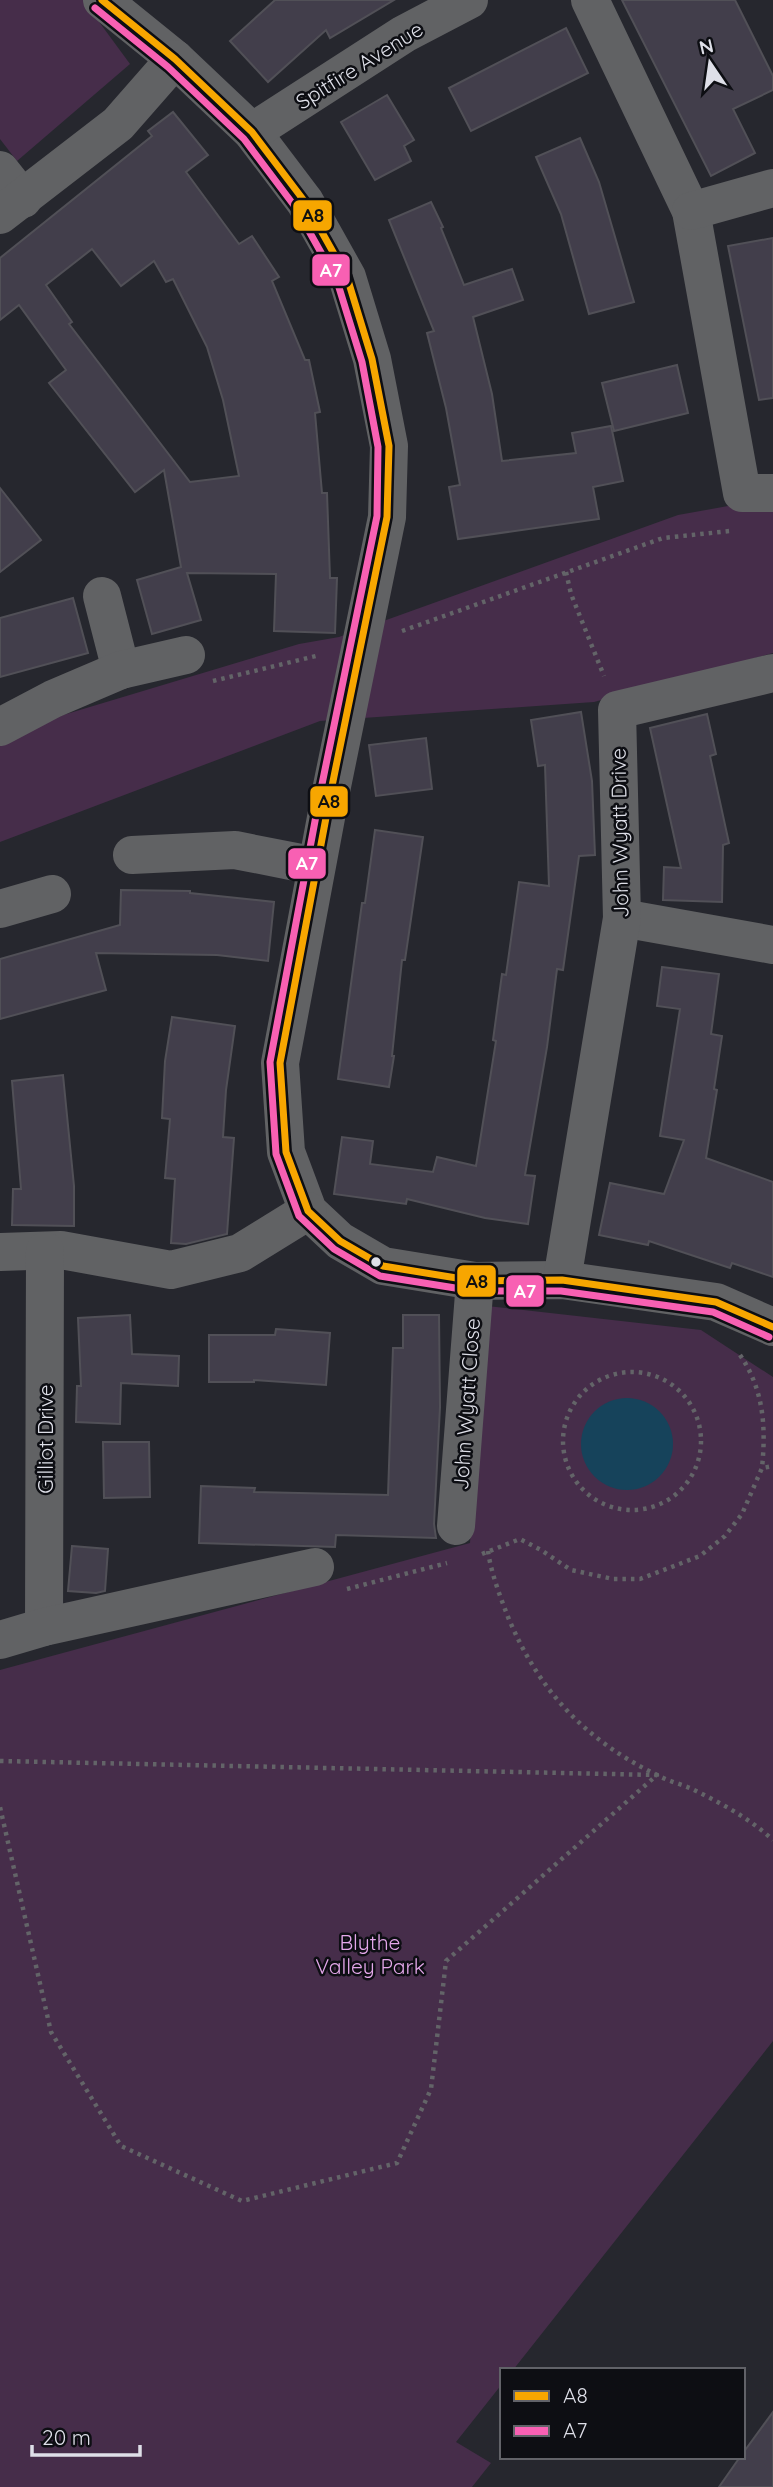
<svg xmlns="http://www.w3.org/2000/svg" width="773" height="2487" viewBox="0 0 773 2487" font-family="Quicksand,sans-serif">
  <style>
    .green { fill: #462d4a }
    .water { fill: #16435b }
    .building { fill: #423e4b; stroke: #515057; stroke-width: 2; fill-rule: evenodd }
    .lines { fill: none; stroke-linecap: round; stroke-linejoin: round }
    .path { stroke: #636468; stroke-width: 4.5; stroke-dasharray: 3.5 5; stroke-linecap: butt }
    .minor { stroke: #616264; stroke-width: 38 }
    .bus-1-casing { stroke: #0d0e13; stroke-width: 12 }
    .bus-2-casing { stroke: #0d0e13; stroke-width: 12 }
    .bus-1 { stroke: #f7a600; stroke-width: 7 }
    .bus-2 { stroke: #f860b3; stroke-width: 7 }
    .bus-dot { fill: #dedfe8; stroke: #0d0e13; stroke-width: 2.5 }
    .labels { text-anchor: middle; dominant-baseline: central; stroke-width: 5; stroke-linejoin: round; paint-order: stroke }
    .street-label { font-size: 21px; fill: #dedfe8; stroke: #0d0e13 }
    .park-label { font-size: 21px; fill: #e4a7ea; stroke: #0d0e13 }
    .line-badge { stroke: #0d0e13; stroke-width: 2.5 }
    .badge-label { font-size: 19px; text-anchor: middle; font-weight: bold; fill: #fff }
    .pale-badge-label { font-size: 19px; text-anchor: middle; font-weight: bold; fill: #111 }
  </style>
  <rect width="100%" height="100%" fill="#26272e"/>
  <g class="green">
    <polygon points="0,0 83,0 130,64 17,161 0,139"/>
    <polygon points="773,498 773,653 594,702 320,721 0,842 0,734 299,644 339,637 678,515"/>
    <polygon points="487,1306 701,1330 773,1377 773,2041 513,2370 502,2370 502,2384 456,2442 491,2463 472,2487 0,2487 0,1670 470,1543"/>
  </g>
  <circle class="water" cx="627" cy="1444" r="46"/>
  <g class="building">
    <polygon points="275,0 394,0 330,38 326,30 268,82 230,41"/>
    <polygon points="622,0 735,0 773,76 773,90 733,109 755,153 711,176"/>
    <polygon points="566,28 588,73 471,131 449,88"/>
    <polygon points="387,95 414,140 404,146 411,161 375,180 341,122"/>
    <path d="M173,112L208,155L186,172L239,244L252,236L279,277L272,281L305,360H309L320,412L315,413L322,493H327L330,578H337L335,633L274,631L276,574L187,573L201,620L152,634L137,580L181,567L164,470L135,492L49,383L66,370L19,305L0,320V258L152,136L148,131ZM92,249L121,286L154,261L166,282L173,279L207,347L223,400L239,476L190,482L69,324L72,322L46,285Z"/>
    <polygon points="580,138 599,182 634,302 589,314 561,214 536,157"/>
    <polygon points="431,202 443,227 441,228 464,285 512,269 523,300 473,317 492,394 502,461 576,453 572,433 611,426 623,481 593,487 599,519 458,539 449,487 460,485 446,408 427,333 434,331 389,220"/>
    <polygon points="773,238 773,398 759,400 728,246"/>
    <polygon points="677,365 688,413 614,431 602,383"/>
    <polygon points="0,488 41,540 0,572"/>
    <polygon points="73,598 88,653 0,677 0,618"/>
    <polygon points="581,712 592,781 595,855 579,856 563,970 557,969 547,1047 525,1175 535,1176 528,1224 485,1218 407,1199 406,1204 334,1194 342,1137 373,1141 370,1164 433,1172 437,1157 476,1166 496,1041 493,1040 502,974 506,975 519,882 549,886 545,765 538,766 531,720"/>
    <polygon points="707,714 716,754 710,756 729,843 723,845 722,902 663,900 664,867 681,868 650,728"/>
    <polygon points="426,738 432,789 376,796 369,745"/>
    <polygon points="375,830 423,837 405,960 402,960 392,1056 394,1056 389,1087 338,1079 362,903 365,903"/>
    <polygon points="121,890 190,891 190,893 274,902 268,961 217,955 96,953 106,990 0,1019 0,959 120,925"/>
    <polygon points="662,967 719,974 711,1034 722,1036 714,1089 717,1090 706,1158 773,1182 773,1277 732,1263 730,1268 649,1241 648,1245 599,1235 610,1183 664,1194 684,1140 660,1136 680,1009 657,1006"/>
    <polygon points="172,1017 235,1026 226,1090 223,1137 234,1138 227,1234 186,1244 171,1243 175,1179 165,1178 170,1119 162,1118 165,1061"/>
    <polygon points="63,1075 74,1186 74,1226 12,1225 13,1189 21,1189 12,1081"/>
    <polygon points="130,1315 132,1354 179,1356 178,1386 121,1383 120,1424 76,1422 77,1386 81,1386 78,1318"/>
    <polygon points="403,1315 439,1315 440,1407 434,1524 436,1538 336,1535 335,1547 199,1543 201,1486 255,1488 254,1492 388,1495 393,1348 403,1348"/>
    <polygon points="276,1329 330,1333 326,1385 254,1380 254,1382 209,1382 209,1335 275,1335"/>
    <polygon points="103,1442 149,1442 150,1497 104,1498"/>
    <polygon points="72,1546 108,1549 105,1591 96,1593 68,1591"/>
    <polygon points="773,2412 773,2487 719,2487 740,2457 743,2457 743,2453"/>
  </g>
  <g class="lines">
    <g class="path">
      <polyline points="566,572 571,594 604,676"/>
      <polyline points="402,631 663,538 730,531"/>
      <polyline points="213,681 320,655"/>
      <path d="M740,1355C764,1390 766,1427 762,1468"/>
      <circle cx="632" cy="1441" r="69"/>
      <path d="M488,1551C491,1573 500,1596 508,1617C539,1691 585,1740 657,1775C668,1781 681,1784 692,1789C721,1803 749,1818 773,1840"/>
      <polyline points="482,1554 520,1539 541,1550 571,1570 613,1579 640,1579 700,1556 725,1536 742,1514 762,1468 773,1466"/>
      <polyline points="347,1589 447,1563"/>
      <polyline points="0,1761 657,1775 446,1961 431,2089 397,2163 242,2201 121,2146 51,2032 0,1807"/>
    </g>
    <g class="minor">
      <polyline points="102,0 175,59 252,132 305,202 347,277 372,359 389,446 387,517 331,791 280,1063 286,1152 308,1211 340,1241 383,1266 475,1281 562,1280 716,1302 773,1327"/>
      <polyline points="590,0 691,211 742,493 773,493"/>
      <polyline points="252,132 404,34 469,0"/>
      <polyline points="0,170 23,199"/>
      <polyline points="691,211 773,188"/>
      <polyline points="0,215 118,124 175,59"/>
      <polyline points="102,596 121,670"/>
      <polyline points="0,727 53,699 121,670 186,655"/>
      <polyline points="132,855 235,850 316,866"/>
      <polyline points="0,909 52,894"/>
      <polyline points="622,918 773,945"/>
      <polyline points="0,1252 61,1250 171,1270 240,1253 308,1211"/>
      <polyline points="562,1280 622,918 617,710 773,673"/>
      <polyline points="456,1526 475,1281"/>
      <polyline points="44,1627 45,1251"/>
      <polyline points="0,1640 44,1627 315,1567"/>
    </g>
    <defs>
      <polyline id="bus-1" points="102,0 175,59 252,132 305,202 347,277 372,359 389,446 387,517 331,791 280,1063 286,1152 308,1211 340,1241 383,1266 475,1281 562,1280 716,1302 773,1327"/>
      <polyline id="bus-2" points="95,8 168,67 244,139 296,208 337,281 362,362 378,447 377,516 321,789 270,1062 276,1154 299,1216 334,1249 380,1276 474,1291 561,1291 713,1312 769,1337"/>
    </defs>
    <use href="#bus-1" class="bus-1-casing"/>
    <use href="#bus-2" class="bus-2-casing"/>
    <use href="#bus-1" class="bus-1"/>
    <use href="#bus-2" class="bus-2"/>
  </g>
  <circle class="bus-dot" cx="376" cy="1262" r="6"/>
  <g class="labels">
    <g class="street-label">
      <text transform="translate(359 65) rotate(-32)">Spitfire Avenue</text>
      <text transform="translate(619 833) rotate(-91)">John Wyatt Drive</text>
      <text transform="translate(466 1404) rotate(-86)">John Wyatt Close</text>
      <text transform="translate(45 1439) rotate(-90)">Gilliot Drive</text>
    </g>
    <g class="park-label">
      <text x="370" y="1942">Blythe<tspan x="370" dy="24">Valley Park</tspan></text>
    </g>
  </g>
  <g class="line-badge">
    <rect x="292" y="199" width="41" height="33" rx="7" fill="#f7a600"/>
    <rect x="311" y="253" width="40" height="34" rx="7" fill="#f860b3"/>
    <rect x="309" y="785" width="40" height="33" rx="7" fill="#f7a600"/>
    <rect x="287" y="847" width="40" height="33" rx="7" fill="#f860b3"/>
    <rect x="456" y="1264" width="41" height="34" rx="7" fill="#f7a600"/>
    <rect x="505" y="1274" width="40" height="34" rx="7" fill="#f860b3"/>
  </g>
  <g class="badge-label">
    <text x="331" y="277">A7</text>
    <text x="307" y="870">A7</text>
    <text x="525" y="1298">A7</text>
  </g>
  <g class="pale-badge-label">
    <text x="313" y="222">A8</text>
    <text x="329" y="808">A8</text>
    <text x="477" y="1288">A8</text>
  </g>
  <rect x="500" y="2368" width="245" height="91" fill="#0d0e13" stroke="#616268" stroke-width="2"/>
  <rect x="514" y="2391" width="35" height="10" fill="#f7a600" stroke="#616268" stroke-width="2"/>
  <text x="563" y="2403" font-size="21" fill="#dedfe8">A8</text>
  <rect x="514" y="2426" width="35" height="10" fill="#f860b3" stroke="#616268" stroke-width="2"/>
  <text x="563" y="2438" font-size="21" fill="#dedfe8">A7</text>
  <g transform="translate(710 63) rotate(347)" stroke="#0d0e13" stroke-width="5" paint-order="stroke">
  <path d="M0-5L12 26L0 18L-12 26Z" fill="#dedfe8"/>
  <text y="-10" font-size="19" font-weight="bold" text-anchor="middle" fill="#dedfe8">N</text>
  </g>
  <path d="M32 2445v10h108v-10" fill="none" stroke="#dedfe8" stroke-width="3.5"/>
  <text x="42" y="2445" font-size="21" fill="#dedfe8" stroke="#0d0e13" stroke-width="5" paint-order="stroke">20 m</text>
</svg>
